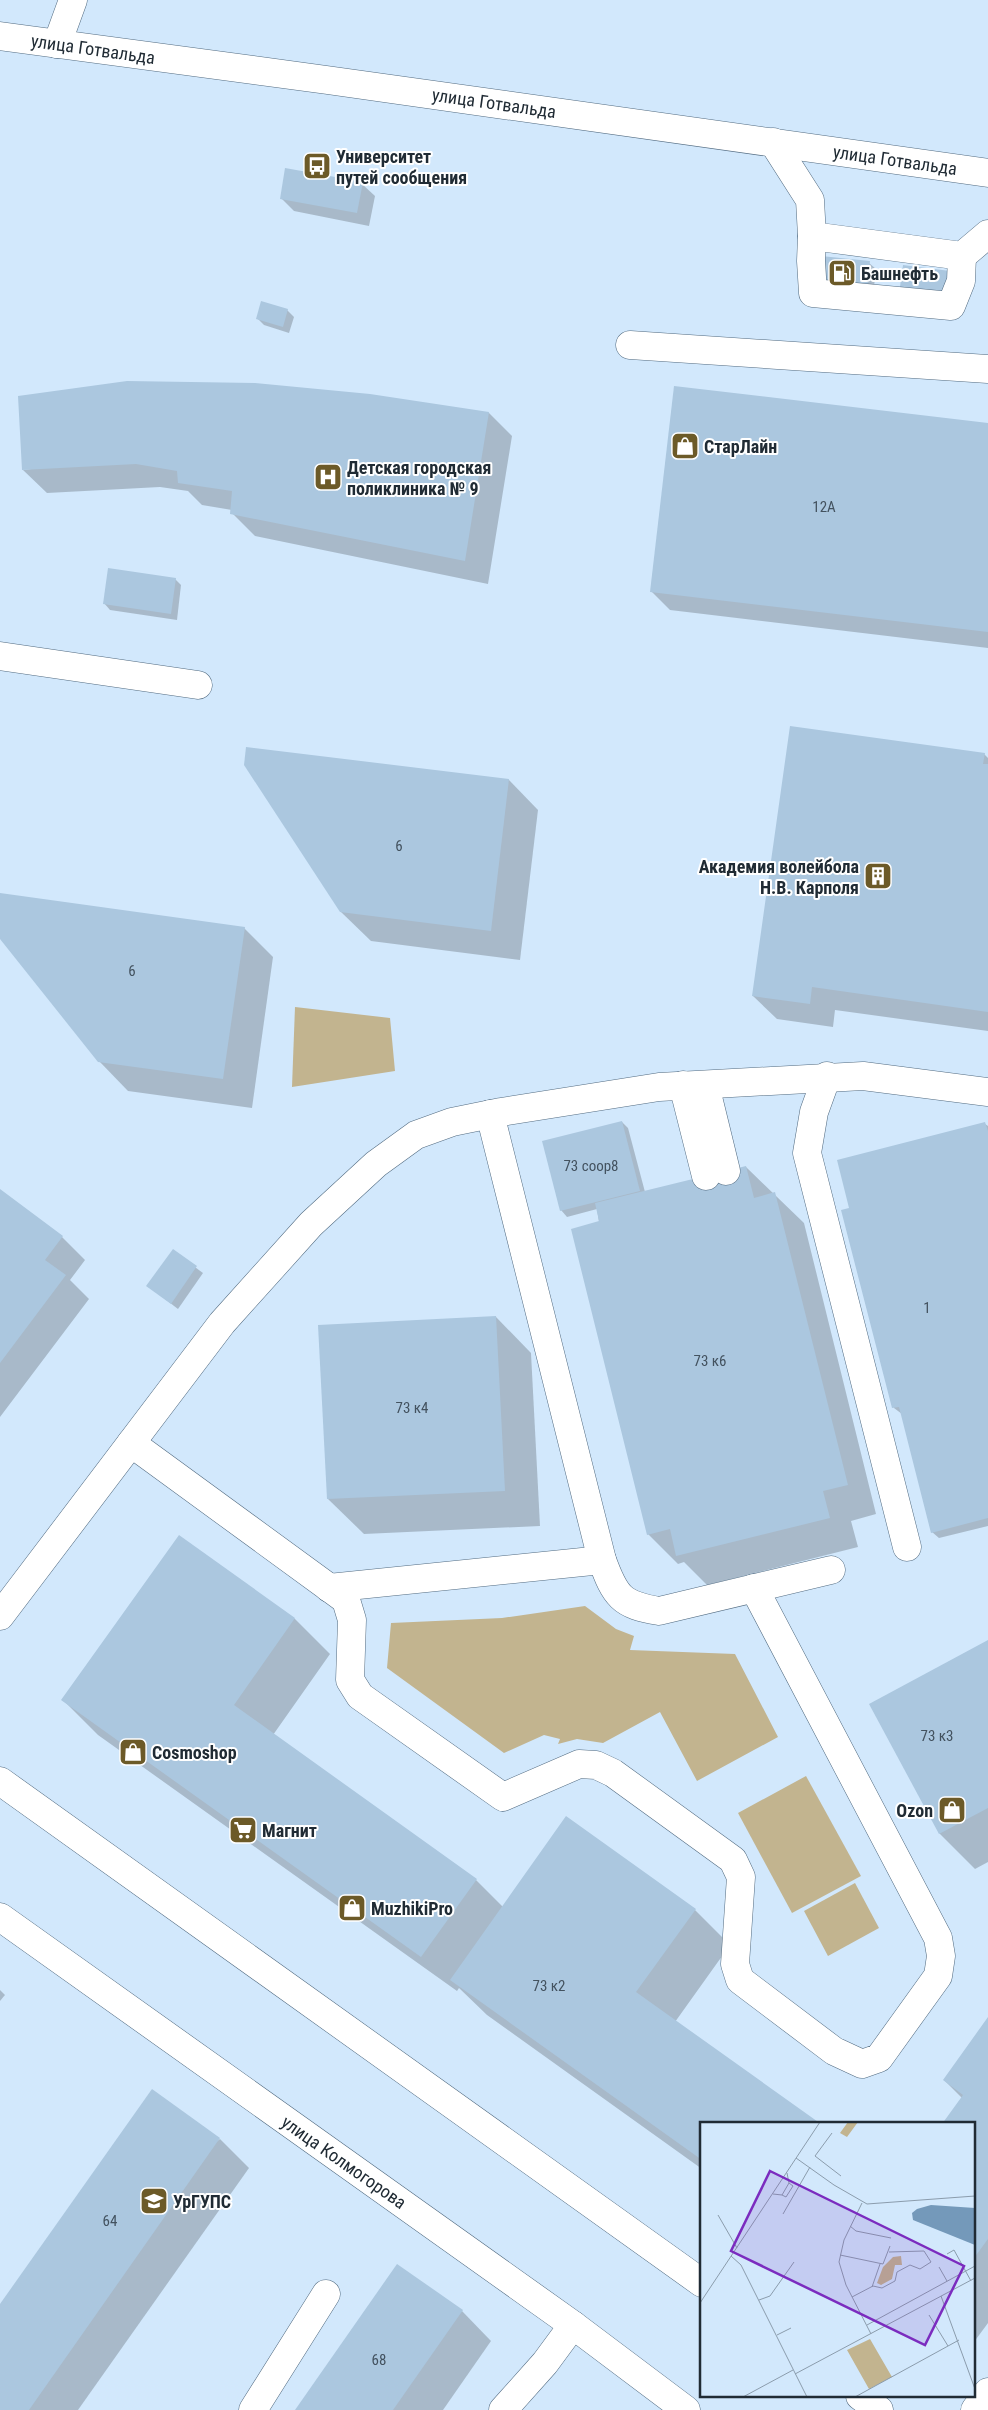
<svg xmlns="http://www.w3.org/2000/svg" width="988" height="2410" viewBox="0 0 988 2410" font-family="'Roboto Condensed',sans-serif">
  <style>
    .green { fill: #c2b48f }
    .shadow { fill: #0003 }
    .building { fill: #abc7df }
    .lines { fill: none; stroke-linecap: round; stroke-linejoin: round }
    .minor-casing { stroke: #526b81; stroke-width: 29 }
    .major-casing { stroke: #526b81; stroke-width: 29 }
    .minor { stroke: #fff; stroke-width: 28 }
    .major { stroke: #fff; stroke-width: 28 }
    .labels { text-anchor: middle; dominant-baseline: central; stroke-width: 4; stroke-linejoin: round; paint-order: stroke }
    .number-label { font-size: 15px; fill: #43525f }
    .street-label { font-size: 18px; fill: #202b34; stroke: #fff }
    .poi-label { font-size: 18px; font-weight: bold; fill: #202b34; stroke: #fff; text-anchor: start }
    .inset-road { fill: none; stroke: #8b9cac; stroke-width: 1 }
    .view { fill: #7b2cbf; fill-opacity: 0.15; stroke: #7b2cbf; stroke-width: 2.5 }
    .inset-edge { fill: none; stroke: #202b34; stroke-width: 2.5 }
  </style>
  <rect width="100%" height="100%" fill="#d2e8fc"/>
  <g class="green">
    <polygon points="295,1007 390,1018 395,1071 292,1087"/>
    <polygon points="585,1606 616,1629 634,1636 630,1650 735,1654 778,1737 697,1781 660,1712 603,1743 577,1739 558,1744 560,1739 544,1735 504,1753 387,1668 391,1623 502,1618"/>
    <polygon points="806,1776 861,1876 792,1913 738,1813"/>
    <polygon points="855,1883 879,1928 828,1956 804,1911"/>
  </g>
  <g class="shadow">
    <polygon points="362,184 375,196 369,226 294,211 281,198"/>
    <polygon points="869,263 876,269 873,296 826,291"/>
    <polygon points="287,310 294,317 289,333 264,325 258,319"/>
    <polygon points="489,413 512,436 488,584 255,536 232,513 232,510 202,505 188,491 160,487 47,493 23,470"/>
    <polygon points="988,424 988,648 670,610 652,592"/>
    <polygon points="175,579 181,585 177,620 110,610 104,603"/>
    <polygon points="247,749 509,780 538,810 520,960 371,941 341,912"/>
    <polygon points="984,754 988,758 988,1031 835,1010 833,1027 777,1019 753,996"/>
    <polygon points="0,894 244,928 273,957 252,1108 128,1091 99,1061 0,937"/>
    <polygon points="622,1122 628,1128 645,1192 746,1167 804,1223 876,1514 851,1521 858,1547 707,1585 684,1562 678,1564 648,1534 597,1209 567,1217 561,1210"/>
    <polygon points="985,1124 988,1126 988,1526 939,1538 932,1532 902,1414 894,1408 851,1209"/>
    <polygon points="0,1190 62,1237 85,1260 70,1280 89,1299 0,1417"/>
    <polygon points="173,1251 203,1273 178,1309 148,1286"/>
    <polygon points="496,1317 531,1353 540,1526 364,1534 328,1499"/>
    <polygon points="179,1537 295,1619 330,1654 273,1735 476,1880 503,1907 695,1910 730,1945 675,2022 702,2124 702,2169 487,2015 459,1988 457,1991 98,1735 63,1700"/>
    <polygon points="988,1641 988,1862 975,1869 940,1834 871,1704"/>
    <polygon points="0,1990 5,1995 0,2001"/>
    <polygon points="988,2019 988,2323 974,2342 974,2124 962,2098 944,2080"/>
    <polygon points="220,2139 249,2168 78,2410 0,2410 0,2306"/>
    <polygon points="462,2311 491,2341 443,2410 297,2410"/>
  </g>
  <g class="building">
    <polygon points="285,168 363,182 357,213 280,199"/>
    <polygon points="821,256 870,261 867,290 818,285"/>
    <polygon points="903,265 950,271 946,300 899,294"/>
    <polygon points="261,301 288,309 283,327 256,319"/>
    <polygon points="127,381 255,383 370,394 489,412 465,561 230,514 232,491 178,483 177,471 136,464 22,470 18,396"/>
    <polygon points="674,386 988,423 988,632 650,592"/>
    <polygon points="108,568 176,578 171,614 103,604"/>
    <polygon points="790,726 985,753 983,764 988,764 988,1012 812,987 810,1004 752,996"/>
    <polygon points="246,747 509,779 491,931 340,912 244,765"/>
    <polygon points="0,893 245,927 223,1079 98,1062 0,939"/>
    <polygon points="622,1121 640,1191 560,1211 542,1141"/>
    <polygon points="985,1122 988,1131 988,1518 931,1533 899,1407 892,1408 841,1210 849,1208 837,1160"/>
    <polygon points="746,1166 754,1198 775,1192 848,1485 823,1491 830,1518 676,1556 670,1529 647,1535 571,1229 599,1221 595,1203"/>
    <polygon points="0,1189 63,1236 45,1260 66,1275 0,1363"/>
    <polygon points="173,1249 197,1266 171,1304 146,1286"/>
    <polygon points="496,1316 505,1491 327,1499 318,1325"/>
    <polygon points="179,1535 295,1618 234,1705 477,1879 421,1957 61,1700"/>
    <polygon points="988,1640 988,1808 939,1834 869,1704"/>
    <polygon points="566,1816 696,1909 636,1992 821,2124 702,2124 702,2160 450,1980"/>
    <polygon points="988,2017 988,2239 974,2258 974,2124 942,2124 963,2095 943,2080"/>
    <polygon points="152,2089 220,2138 29,2410 0,2410 0,2304"/>
    <polygon points="397,2264 463,2310 393,2410 295,2410"/>
  </g>
  <g class="lines">
    <defs>
      <g id="minor">
        <polyline points="57,44 73,0"/>
        <polyline points="773,142 810,200 812,236 962,256 988,234"/>
        <polyline points="812,236 811,261 813,293 951,306 961,281 962,256"/>
        <polyline points="630,345 988,369"/>
        <polyline points="0,656 198,685"/>
        <polyline points="827,1076 814,1112 807,1153 907,1547"/>
        <polyline points="683,1085 706,1176"/>
        <polyline points="705,1085 726,1171"/>
        <path d="M490,1114L602,1560C615,1596 621,1605 659,1611L831,1570"/>
        <polyline points="131,1443 346,1600 352,1620 350,1680 360,1696 503,1797 579,1764 596,1765 613,1773 733,1860 741,1877 735,1964 740,1980 834,2051 862,2064 879,2058 938,1976 941,1956 938,1938 754,1588"/>
        <polyline points="329,1588 602,1560"/>
        <polyline points="0,1616 222,1323 311,1224 376,1164 416,1135 452,1122 501,1112 659,1087 863,1076 988,1092"/>
        <polyline points="0,1781 702,2283"/>
        <polyline points="0,1917 573,2325 686,2410"/>
        <polyline points="860,2396 879,2410"/>
        <polyline points="253,2410 326,2294"/>
        <polyline points="503,2410 545,2363 573,2325"/>
        <polyline points="975,2410 988,2392"/>
      </g>
      <polyline id="major" points="0,36 327,80 988,173"/>
    </defs>
    <use href="#minor" class="minor-casing"/>
    <use href="#major" class="major-casing"/>
    <use href="#minor" class="minor"/>
    <use href="#major" class="major"/>
  </g>
  <defs>
    <symbol id="bus-square" viewBox="-11 -11 22 22"><rect x="-9" y="-9" width="18" height="18" rx="4" fill="#6c5a28" stroke="#fff"/><path d="M-5-6H5V4H4V6H2V4H-2V6H-4V4H-5ZM-3.5-4V0h7V-4ZM-3.5 1.2v1.5H-2V1.2ZM2 1.2v1.5H3.5V1.2Z" fill="#fff"/></symbol>
    <symbol id="fuel-square" viewBox="-11 -11 22 22"><rect x="-9" y="-9" width="18" height="18" rx="4" fill="#6c5a28" stroke="#fff"/><path d="M-5.5-6h7V0h2V4h1.3V-2.5L3-4.5l.8-.8L6-3V5H2.5V1h-1V6h-7ZM-4.2-4.7v3.2H.2V-4.7Z" fill="#fff"/></symbol>
    <symbol id="shop-square" viewBox="-11 -11 22 22"><rect x="-9" y="-9" width="18" height="18" rx="4" fill="#6c5a28" stroke="#fff"/><path d="M-5-2.5h2.3a2.7 3.5 0 0 1 5.4 0H5L5.5 6h-11ZM-1.5-2.5h3a1.5 2.3 0 0 0-3 0Z" fill="#fff"/></symbol>
    <symbol id="hospital-square" viewBox="-11 -11 22 22"><rect x="-9" y="-9" width="18" height="18" rx="4" fill="#6c5a28" stroke="#fff"/><path d="M-5-5h3v3.5h4V-5h3V5h-3V1.5h-4V5h-3Z" fill="#fff"/></symbol>
    <symbol id="building-square" viewBox="-11 -11 22 22"><rect x="-9" y="-9" width="18" height="18" rx="4" fill="#6c5a28" stroke="#fff"/><path d="M-4-6H4V6H1V3H-1V6H-4ZM-2.5-4.3h1.7v1.8h-1.7ZM.8-4.3h1.7v1.8H.8ZM-2.5-1h1.7V.8h-1.7ZM.8-1h1.7V.8H.8Z" fill="#fff"/></symbol>
    <symbol id="supermarket-square" viewBox="-11 -11 22 22"><rect x="-9" y="-9" width="18" height="18" rx="4" fill="#6c5a28" stroke="#fff"/><path d="M-6-5.5h2.5l.6 2H6L4.5 2H-2.5L-4.4-4H-6ZM-1.5 3.2a1.3 1.3 0 1 0 .1 0ZM3 3.2a1.3 1.3 0 1 0 .1 0Z" fill="#fff"/></symbol>
    <symbol id="university-square" viewBox="-11 -11 22 22"><rect x="-9" y="-9" width="18" height="18" rx="4" fill="#6c5a28" stroke="#fff"/><path d="M0-5L7-2L0 1L-7-2ZM-4 1L0 2.5L4 1V4Q0 6-4 4Z" fill="#fff"/></symbol>
  </defs>
  <g fill-rule="evenodd">
    <use href="#bus-square" x="301" y="150" width="32" height="32"/>
    <use href="#fuel-square" x="826" y="257" width="32" height="32"/>
    <use href="#shop-square" x="669" y="430" width="32" height="32"/>
    <use href="#hospital-square" x="312" y="461" width="32" height="32"/>
    <use href="#building-square" x="862" y="860" width="32" height="32"/>
    <use href="#shop-square" x="117" y="1736" width="32" height="32"/>
    <use href="#shop-square" x="936" y="1794" width="32" height="32"/>
    <use href="#supermarket-square" x="227" y="1814" width="32" height="32"/>
    <use href="#shop-square" x="336" y="1892" width="32" height="32"/>
    <use href="#university-square" x="138" y="2185" width="32" height="32"/>
  </g>
  <g class="labels">
    <g class="number-label">
      <text x="824" y="507">12А</text>
      <text x="399" y="846">6</text>
      <text x="132" y="971">6</text>
      <text x="591" y="1166">73 соор8</text>
      <text x="927" y="1308">1</text>
      <text x="710" y="1361">73 к6</text>
      <text x="412" y="1408">73 к4</text>
      <text x="937" y="1736">73 к3</text>
      <text x="549" y="1986">73 к2</text>
      <text x="110" y="2221">64</text>
      <text x="379" y="2360">68</text>
    </g>
    <g class="street-label">
      <text transform="translate(93 49) rotate(8)">улица Готвальда</text>
      <text transform="translate(494 103) rotate(8)">улица Готвальда</text>
      <text transform="translate(895 160) rotate(8)">улица Готвальда</text>
      <text transform="translate(344 2162) rotate(35)">улица Колмогорова</text>
    </g>
    <g class="poi-label">
      <text x="336" y="156">Университет<tspan x="336" dy="21">путей сообщения</tspan></text>
      <text x="861" y="273">Башнефть</text>
      <text x="704" y="446">СтарЛайн</text>
      <text x="347" y="467">Детская городская<tspan x="347" dy="21">поликлиника № 9</tspan></text>
      <text x="859" y="866" text-anchor="end">Академия волейбола<tspan x="859" dy="21">Н.В. Карполя</tspan></text>
      <text x="152" y="1752">Cosmoshop</text>
      <text x="933" y="1810" text-anchor="end">Ozon</text>
      <text x="262" y="1830">Магнит</text>
      <text x="371" y="1908">MuzhikiPro</text>
      <text x="173" y="2201">УрГУПС</text>
    </g>
  </g>
  <g transform="translate(700 2122)">
    <rect width="275" height="275" fill="#d2e8fc"/>
    <path d="M148,0H158L147,15L140,11ZM201,134L202,143H195L192,157L181,163L177,161L183,145L193,135ZM170,217L192,255L169,267L147,228Z" fill="#c2b48f"/>
    <path d="M231,83L275,86V123L213,98L212,91L217,87Z" fill="#7499ba"/>
    <path class="inset-road" d="M132,11L115,34L141,54M96,36L134,63L167,82L275,74M73,72L82,73L89,61L87,51M82,73L86,75L93,64L89,61M162,81L144,118L139,140L146,163L171,212M83,92L110,45M18,93L37,126M150,104L156,109L191,116M247,132L254,128L271,159M140,133L183,142L190,124M31,134L41,143L107,275M239,145L247,159M172,165L180,142M241,174L275,267M152,175L173,164L182,166L195,159L197,150L210,143L220,147L231,140L224,129L189,130M59,178L70,174L94,140M0,181L120,0M229,193L248,224M167,203L275,144M77,213L91,206M95,252L275,156M43,275L93,248M155,275L259,218"/>
    <path class="view" d="M70,49L264,144L225,223L31,129Z"/>
    <rect width="275" height="275" class="inset-edge"/>
  </g>
</svg>
